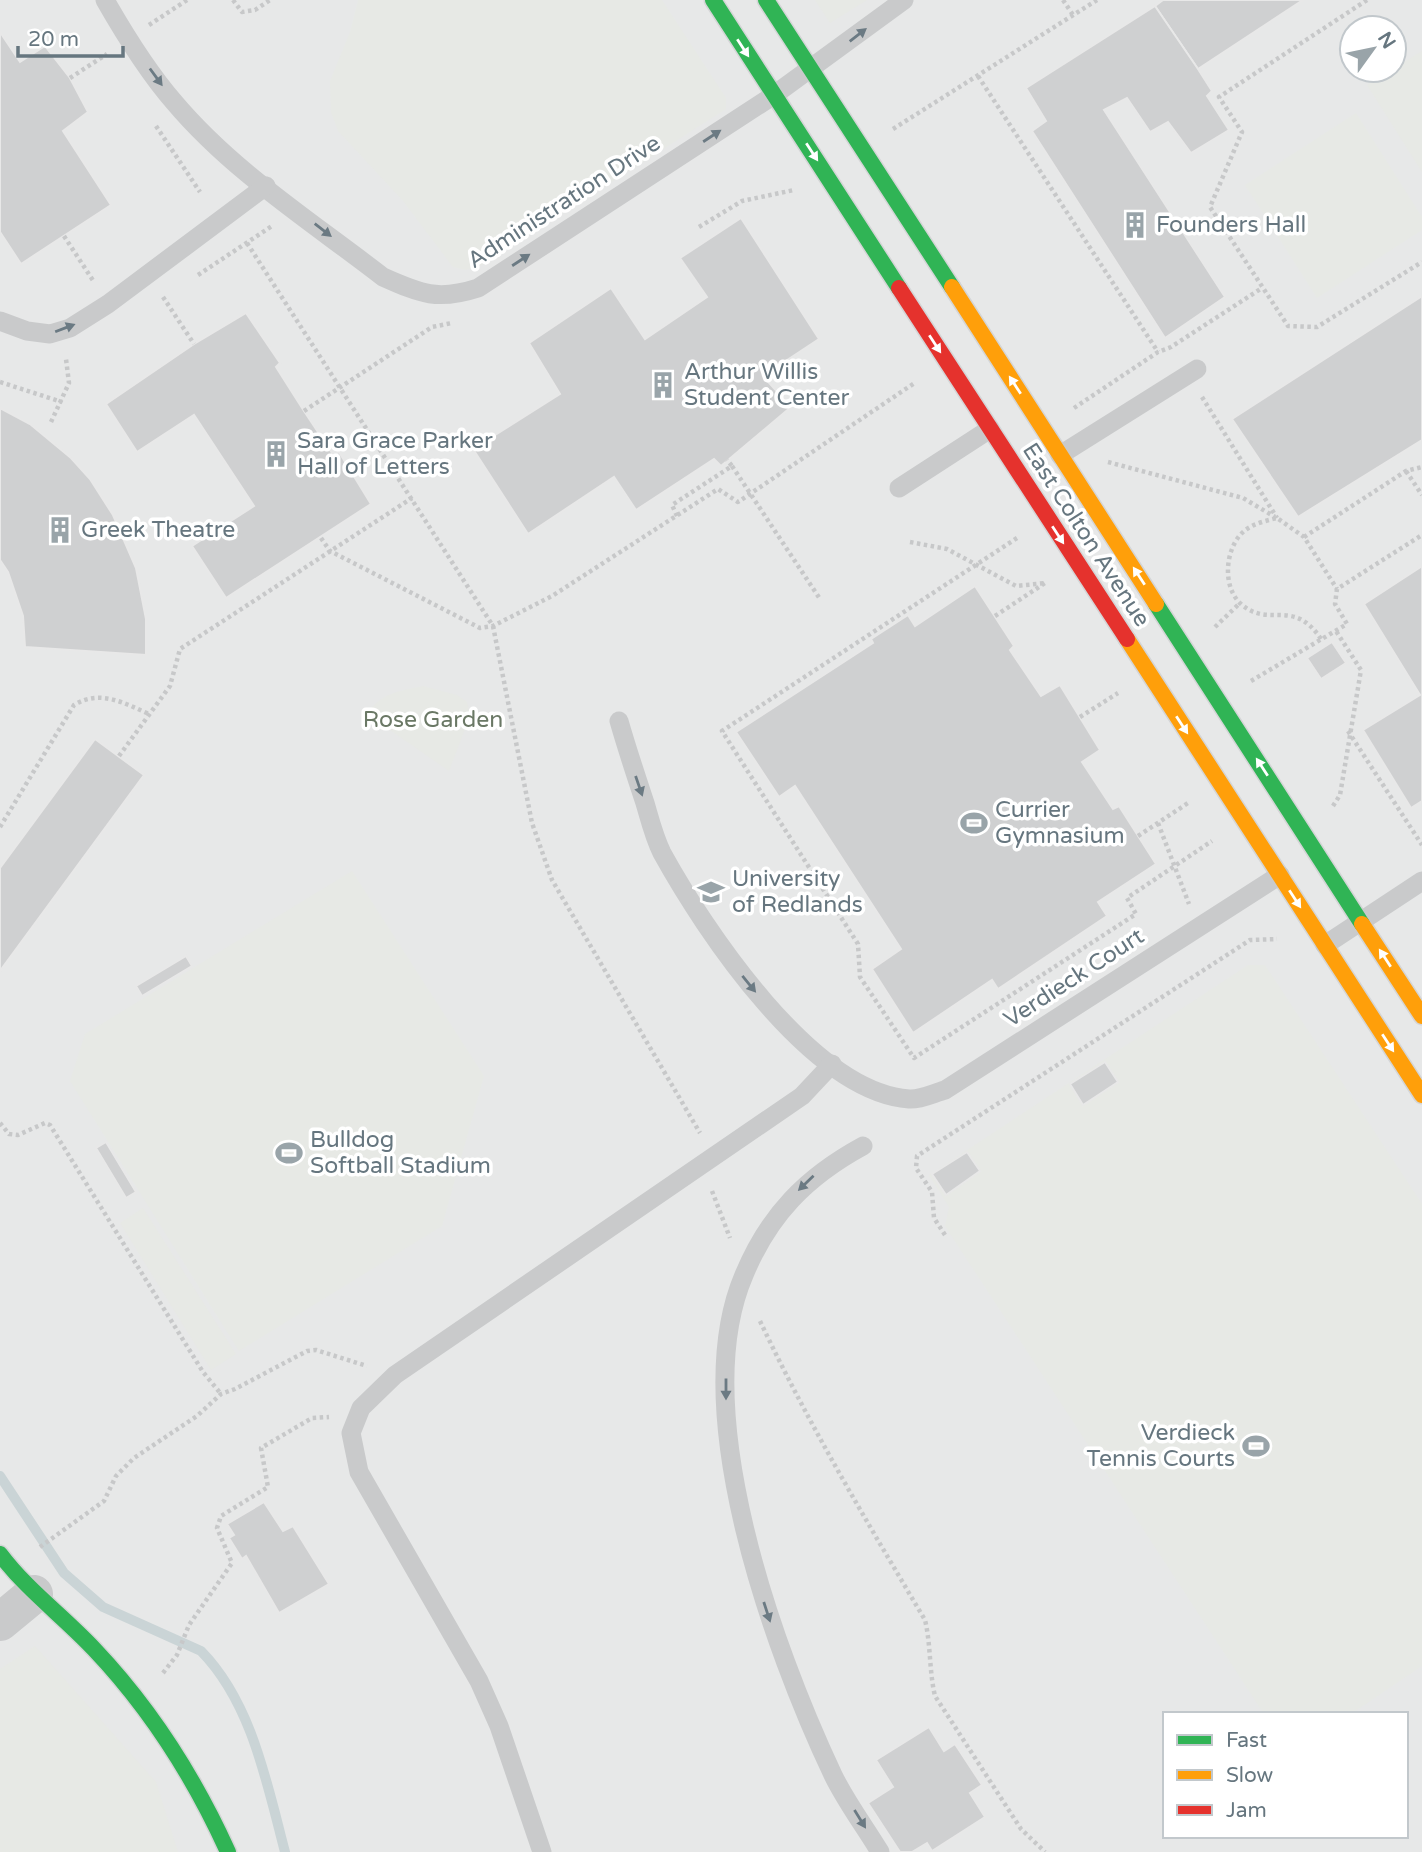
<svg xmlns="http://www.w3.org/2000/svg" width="1422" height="1852" viewBox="0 0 1422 1852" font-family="'Varela Round',sans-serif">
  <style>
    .built { fill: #e7e8e8; fill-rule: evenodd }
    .green { fill: #e7e9e5 }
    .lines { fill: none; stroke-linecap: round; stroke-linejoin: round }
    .stream { stroke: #cad4d6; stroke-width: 10 }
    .building { fill: #cfd0d1; stroke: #e8e8e8; stroke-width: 2 }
    .fast-casing { stroke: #d4d5d6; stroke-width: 19 }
    .slow-casing { stroke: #d4d5d6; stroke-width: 19 }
    .jam-casing { stroke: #d4d5d6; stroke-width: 19 }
    .path { stroke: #c7c8c9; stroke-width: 4.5; stroke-dasharray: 3.5 3.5; stroke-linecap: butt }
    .lane { stroke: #c9cacb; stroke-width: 19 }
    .street { stroke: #c9cacb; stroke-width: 38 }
    .fast { stroke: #30b455; stroke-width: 16 }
    .slow { stroke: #ff9f0a; stroke-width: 16 }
    .jam { stroke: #e5322d; stroke-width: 16 }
    .oneway { fill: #6b7a83 }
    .oneway2 { fill: #fff }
    .labels { text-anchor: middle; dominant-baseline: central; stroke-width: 7; stroke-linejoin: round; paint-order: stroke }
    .street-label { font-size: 23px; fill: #66767f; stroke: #fff }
    .poi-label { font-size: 23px; fill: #66767f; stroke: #fff; text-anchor: start }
    .park-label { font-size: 23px; fill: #6a7865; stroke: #fff }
  </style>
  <rect width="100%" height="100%" fill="#f8f8f8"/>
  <path class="built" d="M0,0H1422V1852H0ZM1352,28H1394V70H1352ZM1165,1714H1406V1836H1165Z"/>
  <g class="green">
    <polygon points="358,0 662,0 726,98 726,109 478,267 465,270 453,267 403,201 338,131 331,112 330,81 350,32"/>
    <polygon points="815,0 867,0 830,23"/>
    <polygon points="1422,51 1422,172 1367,85"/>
    <polygon points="1356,113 1422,217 1422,230 1317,298 1245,185"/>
    <path d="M423,686L457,695L467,702L470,716L449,771L367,714C381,693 399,691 423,686Z"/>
    <polygon points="352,871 484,1076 442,1226 239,1351 70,1081 85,1034"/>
    <polygon points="1248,965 1265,965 1422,1204 1422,1666 1351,1714 1264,1714 945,1226 949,1207 929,1175"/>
    <polygon points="143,1208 236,1354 211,1370 120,1223"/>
    <polygon points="35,1646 156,1782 178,1852 0,1852 0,1669"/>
  </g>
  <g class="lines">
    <path class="stream" d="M0,1476L64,1573L103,1607L201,1651C252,1703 267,1784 285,1852"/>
  </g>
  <g class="building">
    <polygon points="1163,0 1303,0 1198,69 1155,6"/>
    <polygon points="1155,6 1198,69 1212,91 1207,96 1229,130 1191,153 1168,122 1150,132 1127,98 1104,110 1225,297 1165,338 1032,131 1046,121 1026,88"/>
    <polygon points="0,32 20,62 45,46 70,78 88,112 63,131 111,205 21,264 0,232"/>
    <polygon points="741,218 819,339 763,376 791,407 721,466 714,459 636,510 614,477 528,534 473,449 560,394 529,343 611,288 645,339 707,297 680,258"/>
    <polygon points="1422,296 1422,440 1298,517 1232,419"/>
    <polygon points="246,313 280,363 276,367 304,411 334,456 339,452 371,504 226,598 192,546 254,506 194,415 137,452 106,404 194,344"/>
    <polygon points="0,408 30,424 71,458 90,479 113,515 136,568 146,619 146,655 25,647 23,616 8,572 0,560"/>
    <polygon points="1422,566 1422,801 1411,808 1363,730 1420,695 1364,604"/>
    <polygon points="975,586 1014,646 1010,650 1041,696 1060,685 1100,750 1082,762 1113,809 1119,806 1156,864 1098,902 1107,916 998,989 992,980 913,1033 872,969 901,949 795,786 779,797 736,732 873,643 871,639 908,615 915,626"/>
    <polygon points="1332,642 1346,663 1321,679 1307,658"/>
    <polygon points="95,739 144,775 0,971 0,868"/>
    <polygon points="186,956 192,966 142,996 136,986"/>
    <polygon points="1105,1062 1118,1082 1083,1105 1070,1084"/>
    <polygon points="106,1142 136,1192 126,1198 96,1148"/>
    <polygon points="967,1152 980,1171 946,1195 932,1174"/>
    <polygon points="264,1502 283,1531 293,1526 329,1584 279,1613 246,1556 242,1559 229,1538 234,1535 227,1524"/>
    <polygon points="929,1727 944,1751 955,1744 982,1785 970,1793 985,1817 932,1851 927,1843 912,1852 900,1852 868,1803 893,1787 876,1760"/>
  </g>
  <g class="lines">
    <defs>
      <g id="fast">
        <polyline points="713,0 899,288"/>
        <polyline points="766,0 952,287"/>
        <polyline points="1156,604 1362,924"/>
        <path d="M0,1554C27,1590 63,1616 94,1649C150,1708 194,1777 228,1852"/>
      </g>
      <g id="slow">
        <polyline points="952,287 1156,604"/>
        <polyline points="1127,639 1422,1095"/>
        <polyline points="1362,924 1422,1016"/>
      </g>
      <polyline id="jam" points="899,288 1127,639"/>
    </defs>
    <use href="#fast" class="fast-casing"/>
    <use href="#slow" class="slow-casing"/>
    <use href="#jam" class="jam-casing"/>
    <g class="path">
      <polyline points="233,0 242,12 255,10 270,0"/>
      <polyline points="1063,0 1073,15"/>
      <polyline points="1367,0 1219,97 1242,132 1210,207 1288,326 1317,327 1422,262"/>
      <polyline points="149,25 187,0"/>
      <polyline points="978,76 1158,352"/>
      <polyline points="70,78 107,54"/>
      <polyline points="156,126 200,192"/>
      <polyline points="893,129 1097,0"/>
      <polyline points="699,227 742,201 794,190"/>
      <polyline points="64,236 94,282"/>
      <polyline points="247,243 493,626 532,823 552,880 700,1133"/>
      <polyline points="198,275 272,226"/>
      <polyline points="163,297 194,344"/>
      <polyline points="0,382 62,402"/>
      <polyline points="1202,397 1277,518"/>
      <polyline points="1074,408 1158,352 1171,347 1262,288"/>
      <polyline points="304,411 432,327 452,323"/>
      <polyline points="51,422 69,383 66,359"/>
      <polyline points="1108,462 1243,498 1275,517"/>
      <polyline points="732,466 820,599"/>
      <polyline points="1406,471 1422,495"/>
      <polyline points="677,516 672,505 732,466 727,460"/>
      <polyline points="1304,537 1406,471 1422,467"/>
      <polyline points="321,538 330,551 480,628 493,626 552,596 718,489 738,502 916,382"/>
      <polyline points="1017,538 722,731 858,944 860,977 914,1058 1136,914 1127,898 1212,841"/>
      <polyline points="910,542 947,549 1016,586 1046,583"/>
      <polyline points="995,616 1045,583"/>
      <polyline points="1215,627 1240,603"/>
      <path d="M1321,639C1293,597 1269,629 1241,604C1222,587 1225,550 1242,533C1251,524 1265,521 1277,518L1304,537L1337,589"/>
      <polyline points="1251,681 1347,624 1335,604 1337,589 1422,535"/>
      <polyline points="1080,717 1118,693"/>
      <polyline points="1348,731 1422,845"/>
      <polyline points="119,756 170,686 180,649 412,498"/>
      <polyline points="1333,806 1340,795 1361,670 1336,631"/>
      <polyline points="1158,823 1189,904"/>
      <path d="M0,827L74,705C100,689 124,703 149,714"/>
      <polyline points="1138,836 1188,803"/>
      <polyline points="0,1123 9,1134 18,1135 45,1123 50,1125 203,1372 221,1394"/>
      <polyline points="712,1191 730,1238"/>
      <polyline points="945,1235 934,1218 932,1192 916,1168 917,1156 1250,940 1277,939"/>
      <path d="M760,1321C809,1425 867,1522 925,1620C931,1645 929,1671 935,1696L1021,1829L1045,1852"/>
      <polyline points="40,1547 104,1501 116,1476 134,1458 197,1416 221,1394 235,1389 307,1351 316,1350 367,1366"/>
      <polyline points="163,1673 177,1655 189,1625 232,1563 217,1528 221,1516 268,1487 261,1448 312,1418 329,1417"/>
    </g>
    <g class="lane">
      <path d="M105,0C125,35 147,71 174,102C232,171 312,222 383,277C421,294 438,301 478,288L774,95L904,0"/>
      <polyline points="0,321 27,331 50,334 70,328 108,304 266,186"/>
      <polyline points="1060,455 1197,369"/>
      <polyline points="899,488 990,429"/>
      <path d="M619,721C627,749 636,776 645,803C650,820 654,837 662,853C705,931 812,1092 909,1099C920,1100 934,1093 945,1090L1280,875"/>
      <polyline points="1325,945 1422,881"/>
      <path d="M863,1146C806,1177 769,1215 744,1275C686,1410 774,1650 833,1775C846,1802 865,1827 880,1852"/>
      <polyline points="542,1852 499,1726 479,1681 359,1472 351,1433 361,1408 395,1375 802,1096 832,1064"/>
    </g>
    <polyline class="street" points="0,1622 34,1594"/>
    <use href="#fast" class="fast"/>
    <use href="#slow" class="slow"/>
    <use href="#jam" class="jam"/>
  </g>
  <defs><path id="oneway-solid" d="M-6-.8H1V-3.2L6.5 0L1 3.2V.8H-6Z" transform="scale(1.75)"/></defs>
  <g class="oneway">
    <use href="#oneway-solid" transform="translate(858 35) rotate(-38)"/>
    <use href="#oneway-solid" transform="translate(156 77) rotate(54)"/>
    <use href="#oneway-solid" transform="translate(712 136) rotate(-33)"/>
    <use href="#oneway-solid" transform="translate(323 230) rotate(38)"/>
    <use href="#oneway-solid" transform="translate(521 260) rotate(-33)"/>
    <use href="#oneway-solid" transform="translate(65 328) rotate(-21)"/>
    <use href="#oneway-solid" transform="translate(639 786) rotate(71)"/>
    <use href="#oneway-solid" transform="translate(749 984) rotate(51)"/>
    <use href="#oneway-solid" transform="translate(806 1183) rotate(136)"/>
    <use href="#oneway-solid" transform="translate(726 1389) rotate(90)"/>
    <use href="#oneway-solid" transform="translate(767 1612) rotate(72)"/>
    <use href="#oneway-solid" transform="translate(860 1819) rotate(58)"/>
  </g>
  <g class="oneway2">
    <use href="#oneway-solid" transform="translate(743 48) rotate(57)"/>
    <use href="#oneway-solid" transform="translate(812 152) rotate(57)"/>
    <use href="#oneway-solid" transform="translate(935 344) rotate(57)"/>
    <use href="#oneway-solid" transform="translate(1015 385) rotate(-123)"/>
    <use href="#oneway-solid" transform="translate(1058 535) rotate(57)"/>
    <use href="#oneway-solid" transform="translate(1139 576) rotate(-123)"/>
    <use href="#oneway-solid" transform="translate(1182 725) rotate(57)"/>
    <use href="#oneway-solid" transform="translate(1262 767) rotate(-123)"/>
    <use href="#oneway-solid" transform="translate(1295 899) rotate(57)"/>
    <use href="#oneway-solid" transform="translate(1385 958) rotate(-123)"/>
    <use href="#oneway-solid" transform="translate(1388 1043) rotate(57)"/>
  </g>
  <defs>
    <symbol id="building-bare" viewBox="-9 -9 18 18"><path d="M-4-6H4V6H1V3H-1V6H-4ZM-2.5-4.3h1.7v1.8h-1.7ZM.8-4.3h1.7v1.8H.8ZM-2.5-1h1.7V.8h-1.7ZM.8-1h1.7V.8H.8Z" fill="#99a4a9" stroke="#fff" stroke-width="2.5" paint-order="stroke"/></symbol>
    <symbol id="stadium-bare" viewBox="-9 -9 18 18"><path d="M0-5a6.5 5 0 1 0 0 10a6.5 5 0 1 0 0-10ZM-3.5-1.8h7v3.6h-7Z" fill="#99a4a9" stroke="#fff" stroke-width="2.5" paint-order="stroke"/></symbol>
    <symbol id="university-bare" viewBox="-9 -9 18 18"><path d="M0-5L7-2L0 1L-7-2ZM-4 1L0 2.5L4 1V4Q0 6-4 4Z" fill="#99a4a9" stroke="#fff" stroke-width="2.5" paint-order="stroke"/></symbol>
  </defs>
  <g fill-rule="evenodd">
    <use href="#building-bare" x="1116" y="206" width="38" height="38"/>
    <use href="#building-bare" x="644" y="366" width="38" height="38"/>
    <use href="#building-bare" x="257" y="435" width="38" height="38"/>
    <use href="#building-bare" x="41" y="511" width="38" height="38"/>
    <use href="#stadium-bare" x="955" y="804" width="38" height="38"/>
    <use href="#university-bare" x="692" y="873" width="38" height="38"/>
    <use href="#stadium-bare" x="270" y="1134" width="38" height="38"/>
    <use href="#stadium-bare" x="1237" y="1427" width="38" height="38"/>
  </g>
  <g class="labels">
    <g class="street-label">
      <text transform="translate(564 202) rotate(-33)">Administration Drive</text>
      <text transform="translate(1086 535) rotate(57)">East Colton Avenue</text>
      <text transform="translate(1074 978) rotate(-33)">Verdieck Court</text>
    </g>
    <g class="poi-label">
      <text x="1156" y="225">Founders Hall</text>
      <text x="684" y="372">Arthur Willis<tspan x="684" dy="26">Student Center</tspan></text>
      <text x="297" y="441">Sara Grace Parker<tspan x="297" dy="26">Hall of Letters</tspan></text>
      <text x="81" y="530">Greek Theatre</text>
      <text x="995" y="810">Currier<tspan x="995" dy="26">Gymnasium</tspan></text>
      <text x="732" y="879">University<tspan x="732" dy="26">of Redlands</tspan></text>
      <text x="310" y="1140">Bulldog<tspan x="310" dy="26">Softball Stadium</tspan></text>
      <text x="1235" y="1433" text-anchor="end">Verdieck<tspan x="1235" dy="26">Tennis Courts</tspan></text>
    </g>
    <g class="park-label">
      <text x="433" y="720">Rose Garden</text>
    </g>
  </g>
  <rect x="1163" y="1712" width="245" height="126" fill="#ffffff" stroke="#c2c8cc" stroke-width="2"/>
  <rect x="1177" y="1735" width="35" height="10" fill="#30b455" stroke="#c2c8cc" stroke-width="2"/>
  <text x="1226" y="1747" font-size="21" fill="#66767f">Fast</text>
  <rect x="1177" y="1770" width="35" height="10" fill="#ff9f0a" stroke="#c2c8cc" stroke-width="2"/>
  <text x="1226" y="1782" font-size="21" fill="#66767f">Slow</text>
  <rect x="1177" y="1805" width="35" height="10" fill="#e5322d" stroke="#c2c8cc" stroke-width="2"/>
  <text x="1226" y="1817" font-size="21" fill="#66767f">Jam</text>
  <g transform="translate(1373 49) rotate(57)"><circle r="33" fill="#ffffff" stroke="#c2c8cc" stroke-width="2"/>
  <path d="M0-5L12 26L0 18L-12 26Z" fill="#99a4a9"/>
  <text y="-10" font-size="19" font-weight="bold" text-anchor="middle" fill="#66767f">N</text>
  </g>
  <path d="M18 46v10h105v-10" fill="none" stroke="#66767f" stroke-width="3.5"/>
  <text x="28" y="46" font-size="21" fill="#66767f" stroke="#ffffff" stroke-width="5" paint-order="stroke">20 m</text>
</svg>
